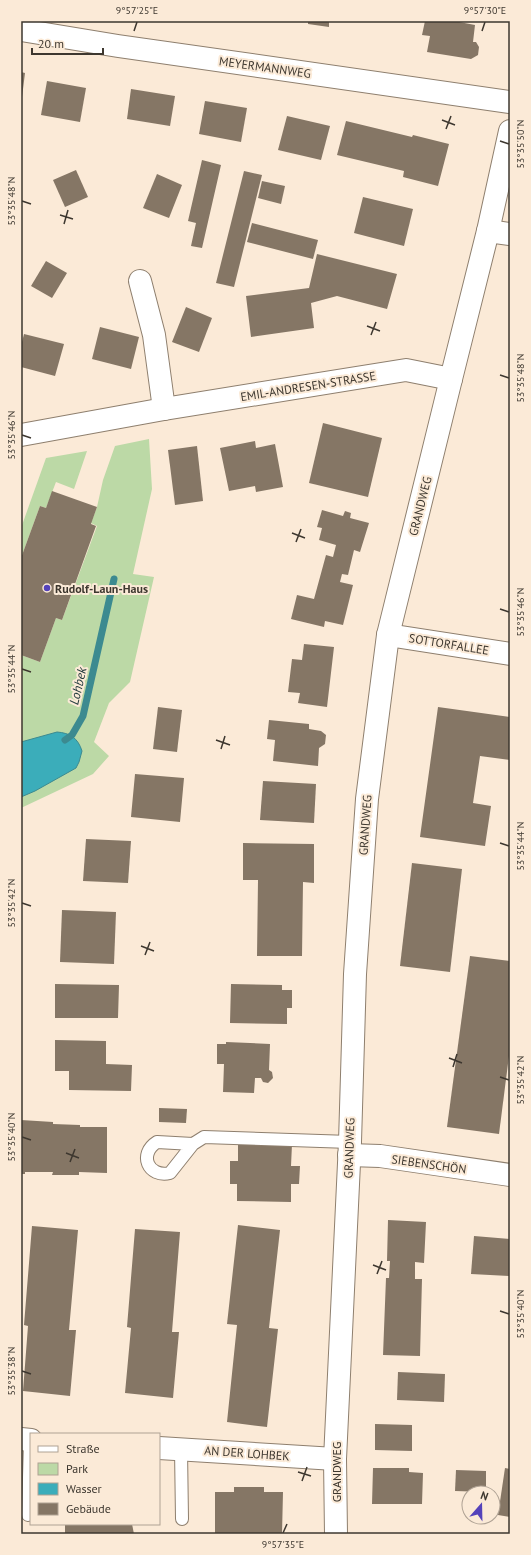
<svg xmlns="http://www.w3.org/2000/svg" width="531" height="1555" viewBox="0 0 531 1555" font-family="'PT Sans',sans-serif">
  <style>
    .green { fill: #bcd9a6 }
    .water { fill: #3badba; stroke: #3c8a90 }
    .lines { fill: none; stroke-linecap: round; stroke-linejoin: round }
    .stream { stroke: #3c8a90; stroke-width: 7 }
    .building { fill: #857665 }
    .service-casing { stroke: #8e7f6e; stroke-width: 14 }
    .minor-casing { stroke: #8e7f6e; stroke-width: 24 }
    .service { stroke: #fff; stroke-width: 12 }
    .minor { stroke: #fff; stroke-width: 22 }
    .ticks { fill: none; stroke: #3d372f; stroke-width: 1.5 }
    .poi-dot { fill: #5442ba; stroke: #fbead7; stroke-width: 1.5 }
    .labels { text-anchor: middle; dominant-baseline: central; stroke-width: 4; stroke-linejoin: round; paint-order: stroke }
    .street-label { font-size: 12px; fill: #3d372f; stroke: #fbead7 }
    .poi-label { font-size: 12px; font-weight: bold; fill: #3d372f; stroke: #fbead7; text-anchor: start }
    .water-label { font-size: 13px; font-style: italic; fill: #1f383b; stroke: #fbead7 }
    .neatline { fill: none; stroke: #3d372f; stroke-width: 1.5 }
    .ticks-label { font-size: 10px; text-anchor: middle; fill: #3d372f }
  </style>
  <rect width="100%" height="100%" fill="#fbead7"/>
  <g class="green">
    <polygon points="149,439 152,489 133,574 154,577 130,682 109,703 94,742 109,756 93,774 21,808 21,655 40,662 56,618 62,620 97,526 91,523 97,507 103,480 115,446"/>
    <polygon points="87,451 74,489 56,482 46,508 40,506 21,558 21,528 46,458"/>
  </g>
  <path class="water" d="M57,732C70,733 78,738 82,751L79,762L76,768L35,791L21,797V742Z"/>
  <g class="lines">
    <polyline class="stream" points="65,740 72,735 83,716 114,579"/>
  </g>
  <g class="building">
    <polygon points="308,21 329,21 329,27 308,24"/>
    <polygon points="425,21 454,21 475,25 473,42 476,42 479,47 478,55 471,59 427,52 430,36 422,35"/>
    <polygon points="21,72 25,73 22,97 21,97"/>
    <polygon points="47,81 86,88 80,122 41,115"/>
    <polygon points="131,89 175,96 170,126 127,119"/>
    <polygon points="205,101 247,108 241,142 199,134"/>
    <polygon points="287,116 330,126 321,160 278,150"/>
    <polygon points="346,121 412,137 413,135 449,144 438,186 403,177 404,171 337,155"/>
    <polygon points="202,160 221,165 202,248 191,246 196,223 188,221"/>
    <polygon points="76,170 88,197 65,207 53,180"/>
    <polygon points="244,171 262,175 234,287 216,283"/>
    <polygon points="157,174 182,185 169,218 143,208"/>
    <polygon points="262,181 285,186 281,204 258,198"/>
    <polygon points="363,197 413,209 404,246 354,233"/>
    <polygon points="252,223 318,240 313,259 247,242"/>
    <polygon points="317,254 397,274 387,309 337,296 311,303 314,328 251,337 246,296 309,288"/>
    <polygon points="46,261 67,273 52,298 31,286"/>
    <polygon points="186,307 212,318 199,352 172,342"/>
    <polygon points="100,327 139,337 131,369 92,359"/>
    <polygon points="24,334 64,344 55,376 21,367 21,346"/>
    <polygon points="323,423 382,438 368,497 309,483"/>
    <polygon points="255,441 256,448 275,444 283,487 256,492 255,486 229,491 220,448"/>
    <polygon points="197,446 203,501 175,505 168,450"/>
    <polygon points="52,491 97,507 91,524 96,526 62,620 56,618 40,662 21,655 21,558 40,506 46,508"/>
    <polygon points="322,510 343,516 345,511 351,513 350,518 369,523 360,552 354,550 348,575 342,574 340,582 353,585 343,625 325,621 324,627 291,619 297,595 314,599 326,555 333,557 336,545 319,540 322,528 317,527"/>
    <polygon points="304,644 334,647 327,707 298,703 300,693 288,692 292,659 302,660"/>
    <polygon points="158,707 182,710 177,752 153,749"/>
    <polygon points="438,707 510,717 510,760 480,756 473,803 491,806 485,846 420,837"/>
    <polygon points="269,720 309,724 309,729 321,731 326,735 325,744 319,748 318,766 273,761 275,740 267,739"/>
    <polygon points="135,774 184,778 180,822 131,817"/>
    <polygon points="263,781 316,784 314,823 260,820"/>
    <polygon points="86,839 131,841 128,883 83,881"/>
    <polygon points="243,843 314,844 314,883 303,882 302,956 257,956 258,880 243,880"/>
    <polygon points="412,863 462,869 450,972 400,966"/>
    <polygon points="62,910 116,912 114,964 60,962"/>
    <polygon points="470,956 510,961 510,1048 499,1134 447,1127"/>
    <polygon points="55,984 119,985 118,1018 55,1018"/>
    <polygon points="231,984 282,985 282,990 292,990 292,1008 287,1008 287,1024 230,1023"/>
    <polygon points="55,1040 106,1041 106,1064 132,1065 131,1091 69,1090 69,1071 55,1071"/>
    <polygon points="226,1042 270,1044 269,1070 272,1072 273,1078 268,1083 263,1082 261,1078 255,1078 254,1093 223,1092 224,1064 217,1064 217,1044 226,1044"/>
    <polygon points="159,1108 187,1109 186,1123 159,1122"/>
    <polygon points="21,1120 53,1122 53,1124 80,1125 80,1127 107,1127 107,1173 79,1172 79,1175 52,1175 53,1172 25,1172 25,1174 21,1174"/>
    <polygon points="238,1143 292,1144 291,1166 300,1166 299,1184 291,1184 291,1202 237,1201 237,1184 230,1184 230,1161 238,1161"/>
    <polygon points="388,1220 426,1222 424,1263 415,1262 415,1279 422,1279 420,1356 383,1355 386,1278 389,1278 390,1261 387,1261"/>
    <polygon points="238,1225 280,1230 269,1328 278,1329 267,1427 227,1422 237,1325 227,1324"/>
    <polygon points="32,1226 78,1230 69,1330 76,1330 70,1396 23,1391 28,1326 24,1325"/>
    <polygon points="135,1229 180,1232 172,1332 179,1332 173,1398 125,1393 131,1328 127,1327"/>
    <polygon points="474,1236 510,1239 509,1276 471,1274"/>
    <polygon points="398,1372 445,1374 444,1402 397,1400"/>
    <polygon points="375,1424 412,1425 412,1451 375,1450"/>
    <polygon points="373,1468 409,1468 409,1472 423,1473 422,1504 372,1504"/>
    <polygon points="505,1468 510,1469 510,1517 498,1515"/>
    <polygon points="456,1470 486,1471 486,1492 455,1491"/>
    <polygon points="234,1487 264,1487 264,1492 283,1492 282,1534 215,1534 215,1492 234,1492"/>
    <polygon points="65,1524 132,1524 134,1534 65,1534"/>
  </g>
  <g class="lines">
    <defs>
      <g id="service">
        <path d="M193,1144L157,1142C138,1154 148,1178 170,1173L193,1144L204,1137L350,1142"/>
        <polyline points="181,1449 182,1519"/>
        <polyline points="28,1515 30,1440"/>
      </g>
      <g id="minor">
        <polyline points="21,30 118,46 510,102"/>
        <polyline points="488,231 510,234"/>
        <polyline points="140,281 154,335 164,409"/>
        <polyline points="21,435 164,409 406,370 451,379"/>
        <polyline points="388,635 510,654"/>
        <polyline points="349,1155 380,1156 510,1175"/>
        <polyline points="21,1439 31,1440"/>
        <polyline points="159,1448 335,1459"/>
        <polyline points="336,1534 335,1459 350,1142 355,974 367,799 388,635 451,379 488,231 510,131"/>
      </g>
    </defs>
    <use href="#service" class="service-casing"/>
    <use href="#minor" class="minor-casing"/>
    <use href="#service" class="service"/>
    <use href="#minor" class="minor"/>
  </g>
  <path class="ticks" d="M134,31L137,22M482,31L485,22M442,120L455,125M446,129L451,116M500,141L509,144M22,201L31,204M60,215L73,219M64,224L68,210M367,326L380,331M371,335L376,322M500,375L509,378M22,435L31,438M292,533L305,538M296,542L301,529M500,609L509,612M22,669L31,672M216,740L230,745M221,749L225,736M500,843L509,846M22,903L31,906M141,946L154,951M145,955L150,942M449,1058L462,1063M453,1067L457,1054M500,1077L509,1080M22,1137L31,1140M66,1153L79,1158M70,1162L75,1149M373,1265L386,1270M377,1274L382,1261M500,1311L509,1314M22,1371L31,1374M298,1472L311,1476M302,1481L307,1467M283,1533L287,1524"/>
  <circle class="poi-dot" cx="47" cy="588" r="4"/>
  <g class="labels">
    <g class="street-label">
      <text transform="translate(265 67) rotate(8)">MEYERMANNWEG</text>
      <text transform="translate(308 386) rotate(-9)">EMIL-ANDRESEN-STRASSE</text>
      <text transform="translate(420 506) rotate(-76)">GRANDWEG</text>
      <text transform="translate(449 644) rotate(9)">SOTTORFALLEE</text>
      <text transform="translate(365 825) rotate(-86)">GRANDWEG</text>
      <text transform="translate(349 1148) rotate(-88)">GRANDWEG</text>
      <text transform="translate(429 1164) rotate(8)">SIEBENSCHÖN</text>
      <text transform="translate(247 1453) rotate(4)">AN DER LOHBEK</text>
      <text transform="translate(336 1472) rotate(-90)">GRANDWEG</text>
    </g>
    <g class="poi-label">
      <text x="55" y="588">Rudolf-Laun-Haus</text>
    </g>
    <g class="water-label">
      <text transform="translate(78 686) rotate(-77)">Lohbek</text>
    </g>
  </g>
  <rect width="531" height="1555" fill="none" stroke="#fbead7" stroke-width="44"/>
  <rect x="30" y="1433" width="130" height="92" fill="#fbead7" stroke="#afa294"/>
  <rect x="38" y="1446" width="20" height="6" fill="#ffffff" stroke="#afa294"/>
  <text x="66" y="1453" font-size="12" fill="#3d372f">Straße</text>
  <rect x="38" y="1463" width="20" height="12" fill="#bcd9a6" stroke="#afa294"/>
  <text x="66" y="1473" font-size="12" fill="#3d372f">Park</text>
  <rect x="38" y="1483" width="20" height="12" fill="#3badba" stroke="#afa294"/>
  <text x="66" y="1493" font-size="12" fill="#3d372f">Wasser</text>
  <rect x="38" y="1503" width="20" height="12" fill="#857665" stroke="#afa294"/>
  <text x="66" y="1513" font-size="12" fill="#3d372f">Gebäude</text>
  <g transform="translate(481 1505) rotate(20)"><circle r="19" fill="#fbead7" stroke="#afa294"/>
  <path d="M0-3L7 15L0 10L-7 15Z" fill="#5442ba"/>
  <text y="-6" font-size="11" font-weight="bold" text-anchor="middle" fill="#3d372f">N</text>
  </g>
  <path d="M32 48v6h71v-6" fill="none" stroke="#3d372f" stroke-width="2"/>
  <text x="38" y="48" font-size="12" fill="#3d372f" stroke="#fbead7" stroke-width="3" paint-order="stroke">20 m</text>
  <rect x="22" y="22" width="487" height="1511" class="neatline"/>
  <g class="ticks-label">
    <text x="137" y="14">9°57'25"E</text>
    <text x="485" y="14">9°57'30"E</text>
    <text transform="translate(520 144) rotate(-90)" y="4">53°35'50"N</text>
    <text transform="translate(11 201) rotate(-90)" y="4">53°35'48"N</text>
    <text transform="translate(520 378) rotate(-90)" y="4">53°35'48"N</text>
    <text transform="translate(11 435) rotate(-90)" y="4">53°35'46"N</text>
    <text transform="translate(520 612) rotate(-90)" y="4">53°35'46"N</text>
    <text transform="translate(11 669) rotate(-90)" y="4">53°35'44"N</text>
    <text transform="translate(520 846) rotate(-90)" y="4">53°35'44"N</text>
    <text transform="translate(11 903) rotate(-90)" y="4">53°35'42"N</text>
    <text transform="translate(520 1080) rotate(-90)" y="4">53°35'42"N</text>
    <text transform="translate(11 1137) rotate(-90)" y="4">53°35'40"N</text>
    <text transform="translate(520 1314) rotate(-90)" y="4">53°35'40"N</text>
    <text transform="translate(11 1371) rotate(-90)" y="4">53°35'38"N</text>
    <text x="283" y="1548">9°57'35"E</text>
  </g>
</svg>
